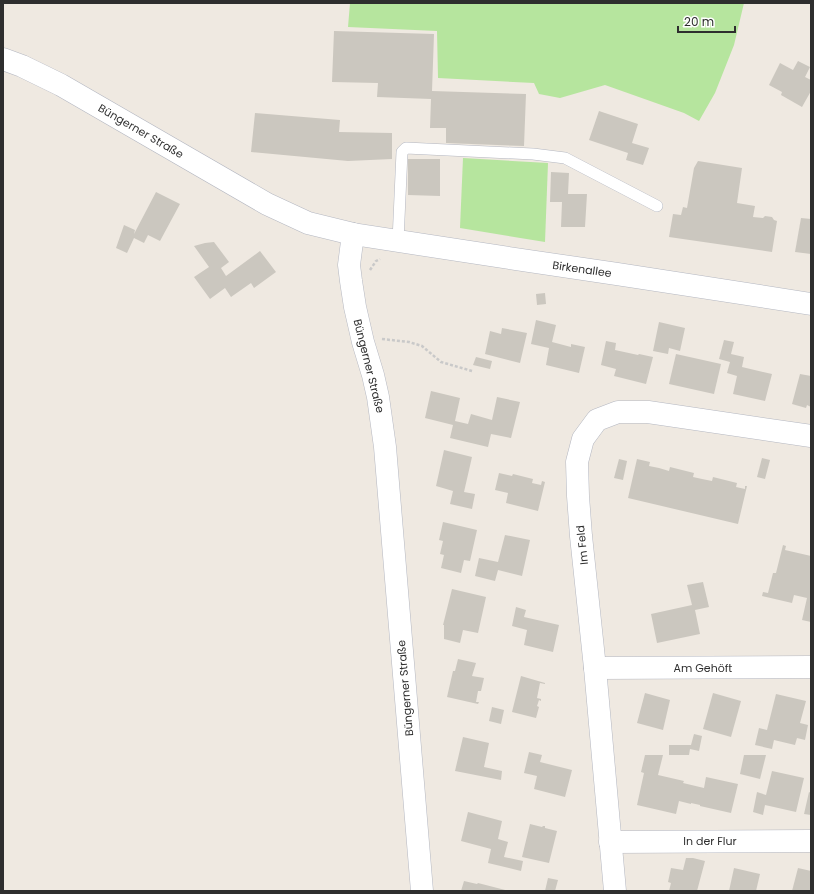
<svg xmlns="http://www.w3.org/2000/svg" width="814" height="894" viewBox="0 0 814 894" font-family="Poppins,sans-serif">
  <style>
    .green { fill: #b6e59e }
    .building { fill: #cbc7bf }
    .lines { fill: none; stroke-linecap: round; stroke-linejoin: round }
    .lane-casing { stroke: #b4b7c1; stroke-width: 12 }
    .street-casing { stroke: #b4b7c1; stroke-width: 23 }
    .secondary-casing { stroke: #b4b7c1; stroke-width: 23 }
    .path { stroke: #c9c9c9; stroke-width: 2.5; stroke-dasharray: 3 2; stroke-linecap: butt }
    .lane { stroke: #fff; stroke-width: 11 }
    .street { stroke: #fff; stroke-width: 22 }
    .secondary { stroke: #fff; stroke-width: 22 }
    .labels { text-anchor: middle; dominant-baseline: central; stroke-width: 4; stroke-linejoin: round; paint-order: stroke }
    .street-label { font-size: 11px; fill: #2e2e2e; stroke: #fff }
  </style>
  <rect width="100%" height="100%" fill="#efe9e1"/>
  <g class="green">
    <polygon points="350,3 744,3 734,45 715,93 699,121 684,113 605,85 560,98 539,94 534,83 438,78 437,31 348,27"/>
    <polygon points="463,158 548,163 545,242 460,228"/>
  </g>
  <g class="building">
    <polygon points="334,31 434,34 432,91 526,94 524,146 446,143 446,128 430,128 431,99 377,97 378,83 332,82"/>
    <polygon points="798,61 810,67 805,77 811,80 811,91 802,107 781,95 782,92 769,85 780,63 793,70"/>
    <polygon points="599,111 638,124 632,143 649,148 643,165 626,160 628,153 589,140"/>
    <polygon points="255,113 340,120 339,132 392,133 392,159 348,161 251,152"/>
    <polygon points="408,159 440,159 440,196 408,195"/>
    <polygon points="698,161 742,168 737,203 755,206 753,217 763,218 765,216 772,217 774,220 777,221 772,252 669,237 673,214 681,215 683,207 687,208 694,168"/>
    <polygon points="551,172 569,173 568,194 587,194 585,227 561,227 562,202 550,202"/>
    <polygon points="156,192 180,204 160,241 148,235 144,243 134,238 127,253 116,248 124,225 135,230 134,234"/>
    <polygon points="801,218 811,219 811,254 795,252"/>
    <polygon points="214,242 229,262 221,268 226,276 260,251 276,272 254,288 251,283 231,297 225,288 210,299 194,277 209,267 194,246 205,243"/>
    <polygon points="545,293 546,304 537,305 536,294"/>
    <polygon points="536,320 556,325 552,342 571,347 571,344 585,347 579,373 546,365 549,348 531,344"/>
    <polygon points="659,322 685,328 680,351 669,348 668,354 653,351"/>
    <polygon points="502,328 527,333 520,363 485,354 490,331 501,334"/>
    <polygon points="724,340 734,342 731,354 744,357 742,367 772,374 765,401 733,394 737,376 727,373 730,362 719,359"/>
    <polygon points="606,341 616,343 615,350 638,355 639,354 653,357 646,384 614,376 616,369 601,365"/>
    <polygon points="676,354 721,364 714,394 669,384"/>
    <polygon points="476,357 492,361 490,369 473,365"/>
    <polygon points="800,374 811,376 811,407 807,405 806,408 792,404"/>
    <polygon points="431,391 460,398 455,421 468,424 471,414 492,420 497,397 520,402 511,438 491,434 488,447 450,438 453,425 425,418"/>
    <polygon points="444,450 472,457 464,492 475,494 472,509 450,504 453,491 436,486"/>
    <polygon points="762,458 770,460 765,479 757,477"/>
    <polygon points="619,459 627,461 623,480 614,478"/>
    <polygon points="637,459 650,462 649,466 659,468 669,471 670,467 694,473 693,477 702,479 712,481 713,477 737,483 736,487 745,489 745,486 747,486 738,524 628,498"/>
    <polygon points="499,473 512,476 513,474 533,479 532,483 541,485 542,481 545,482 538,511 506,503 508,493 495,490"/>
    <polygon points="443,522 477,530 470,561 464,560 461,573 441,568 444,555 440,554 443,541 439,540"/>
    <polygon points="505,535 530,540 522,576 498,570 495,581 475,576 479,558 498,562"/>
    <polygon points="783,545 786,546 785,550 811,556 811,622 802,620 807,598 794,595 792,603 762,596 763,592 768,593 773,573 776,573"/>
    <polygon points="703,582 709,607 695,610 700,634 657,643 651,614 692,605 687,585"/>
    <polygon points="452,589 486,597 478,633 463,630 460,643 444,639 444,625 443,625"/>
    <polygon points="516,607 526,610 524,617 559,625 553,652 524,645 527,630 512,626"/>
    <polygon points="458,659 476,663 472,676 484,678 481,691 478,691 476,702 479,702 478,704 447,697 453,671 455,671"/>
    <polygon points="521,676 545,683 545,684 540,683 537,698 541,699 541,701 539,700 537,706 539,707 536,718 512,712"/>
    <polygon points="645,693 670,700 663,730 637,723"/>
    <polygon points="713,693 741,701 731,737 703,729"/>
    <polygon points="776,694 806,701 800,723 808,725 805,740 797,738 795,745 774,740 772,749 755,745 759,728 767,730"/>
    <polygon points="492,707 504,710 501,724 489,721"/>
    <polygon points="694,734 702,736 699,751 690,749 689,755 669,755 669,745 691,745"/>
    <polygon points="463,737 489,743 484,767 502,771 501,780 455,771"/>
    <polygon points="529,752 542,755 540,762 572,770 565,797 534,789 537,776 524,773"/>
    <polygon points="645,755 663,755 658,775 684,781 683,783 704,788 706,777 738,784 731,813 700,806 700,805 691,803 691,804 679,801 676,814 637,805 644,773 641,772"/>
    <polygon points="744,755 766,755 760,779 740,774"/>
    <polygon points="772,771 804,778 796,812 765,805 763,815 753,812 757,792 766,795"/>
    <polygon points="809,792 811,793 811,815 804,814"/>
    <polygon points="468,812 502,821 498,839 508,842 504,857 523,861 521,871 488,863 491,849 461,841"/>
    <polygon points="530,824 542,827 543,826 545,826 545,828 557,831 549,863 522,857"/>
    <polygon points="686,858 693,858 705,861 697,891 669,891 671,883 668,882 671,868 683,870"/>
    <polygon points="734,868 760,874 756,891 729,891"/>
    <polygon points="798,868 811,871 811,891 792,891"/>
    <polygon points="548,878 558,880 555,891 545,891"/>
    <polygon points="464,881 477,884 478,883 509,891 461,891"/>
  </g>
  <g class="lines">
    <defs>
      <polyline id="lane" points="398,241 402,152 406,148 533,154 565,158 657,206"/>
      <g id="street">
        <polyline points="595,668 811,667"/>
        <polyline points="610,842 811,841"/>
        <polyline points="615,891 595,668 581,536 578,496 577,462 583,439 597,420 618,412 648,412 811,436"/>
      </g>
      <g id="secondary">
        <polyline points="3,59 22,66 61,85 267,204 308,223 353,234 509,258 617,274 811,304"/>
        <polyline points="353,234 349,265 351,281 355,307 363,342 373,375 378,397 385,447 422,891"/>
      </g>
    </defs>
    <use href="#lane" class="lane-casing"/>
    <use href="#street" class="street-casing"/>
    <use href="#secondary" class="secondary-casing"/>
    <g class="path">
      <polyline points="370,270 376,261 380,259"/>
      <polyline points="382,339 409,342 422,346 441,362 472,371"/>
    </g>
    <use href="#lane" class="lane"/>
    <use href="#street" class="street"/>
    <use href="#secondary" class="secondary"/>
  </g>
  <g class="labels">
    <g class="street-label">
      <text transform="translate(141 131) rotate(30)">Büngerner Straße</text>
      <text transform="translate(582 269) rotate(8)">Birkenallee</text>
      <text transform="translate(369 366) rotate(76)">Büngerner Straße</text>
      <text transform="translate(582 545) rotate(-96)">Im Feld</text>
      <text x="703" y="668">Am Gehöft</text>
      <text transform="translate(405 688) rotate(-95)">Büngerner Straße</text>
      <text x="710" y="841">In der Flur</text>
    </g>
  </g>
  <rect width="814" height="894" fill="none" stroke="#2e2e2e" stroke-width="8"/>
  <path d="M678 26v6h57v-6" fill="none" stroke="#2e2e2e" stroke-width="2"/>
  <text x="684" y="26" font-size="12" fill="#2e2e2e" stroke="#ffffff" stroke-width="3" paint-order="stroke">20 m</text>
</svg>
